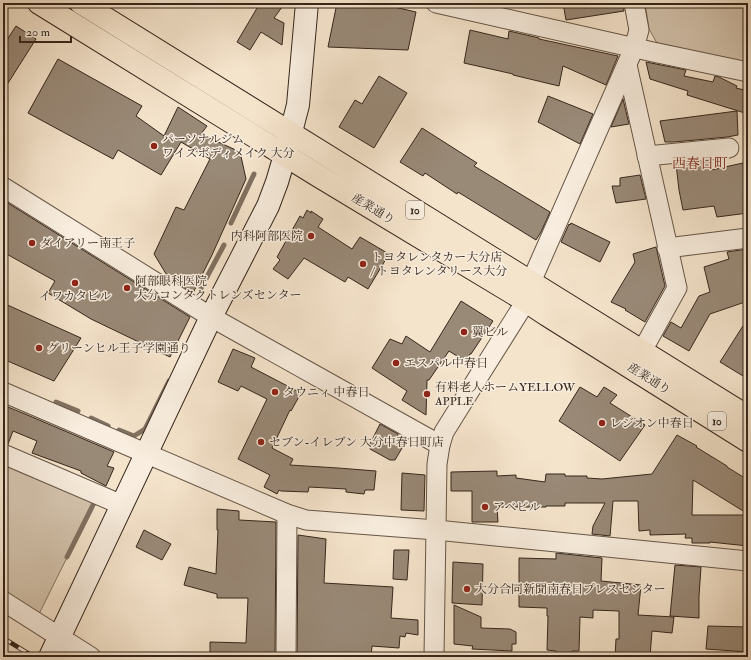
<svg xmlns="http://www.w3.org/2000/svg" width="751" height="660" viewBox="0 0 751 660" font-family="'IM FELL Double Pica','Noto Serif JP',serif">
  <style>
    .green { fill: #d4c4ae; stroke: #847564 }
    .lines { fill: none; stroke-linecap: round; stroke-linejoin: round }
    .stream { stroke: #817161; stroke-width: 5 }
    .building { fill: #998977; stroke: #35261b }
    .street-casing { stroke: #655647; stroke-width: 21 }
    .secondary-casing { stroke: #35261b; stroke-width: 24 }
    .highway-casing { stroke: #35261b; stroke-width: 24 }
    .street { stroke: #f8edde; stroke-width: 19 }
    .secondary { stroke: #f8edde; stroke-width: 22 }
    .highway { stroke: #f5e4cc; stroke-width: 22 }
    .rail-casing { stroke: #35261b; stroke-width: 4.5 }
    .rail { stroke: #f8edde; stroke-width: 3; stroke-dasharray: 9; stroke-linecap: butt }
    .poi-dot { fill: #8f2418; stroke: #f8edde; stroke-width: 1.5 }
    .labels { text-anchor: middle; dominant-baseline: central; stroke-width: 3; stroke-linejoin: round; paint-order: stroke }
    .shield { fill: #f8edde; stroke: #706256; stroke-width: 1 }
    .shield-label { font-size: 11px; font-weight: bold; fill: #35261b }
    .poi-label { font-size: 12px; fill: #35261b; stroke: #f8edde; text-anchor: start }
    .street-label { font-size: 12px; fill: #35261b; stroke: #f8edde }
    .quarter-label { font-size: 14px; fill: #7a1f14; stroke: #f8edde }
  </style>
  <rect width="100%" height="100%" fill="#f5e4cc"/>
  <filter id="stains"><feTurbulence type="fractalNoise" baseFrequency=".005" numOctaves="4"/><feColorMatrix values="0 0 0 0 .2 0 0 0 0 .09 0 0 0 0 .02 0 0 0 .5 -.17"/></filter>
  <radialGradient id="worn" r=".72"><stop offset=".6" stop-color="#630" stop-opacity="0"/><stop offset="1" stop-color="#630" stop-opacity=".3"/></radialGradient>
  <g class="green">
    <polygon points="645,3 748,3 748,63 657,43 649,29"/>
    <polygon points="3,462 94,503 39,614 3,592"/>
  </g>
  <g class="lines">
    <g class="stream">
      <polyline points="231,223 254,174"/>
      <polyline points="201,288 224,245"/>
      <polyline points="56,402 78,411"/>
      <polyline points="91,418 108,426"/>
      <polyline points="119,430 134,436 145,429 169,381"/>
      <polyline points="67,557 94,503"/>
    </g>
  </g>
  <g class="building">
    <polygon points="260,3 285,3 274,18 284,23 282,45 261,32 250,50 237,42"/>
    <polygon points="337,3 377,3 416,12 408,50 328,47"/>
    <polygon points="563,3 623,3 624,11 566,20"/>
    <polygon points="16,26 36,39 3,91 3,46"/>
    <polygon points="470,30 508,39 509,31 539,38 539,39 618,56 606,85 563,66 559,86 513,75 513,74 464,63"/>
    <polygon points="58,59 142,106 136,116 164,136 178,107 207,126 201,134 240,152 246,179 212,255 193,293 168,277 154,254 176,207 184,210 210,159 181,142 161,175 118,150 113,159 28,113"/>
    <polygon points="646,62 686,70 684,76 713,82 715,76 719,77 737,86 736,88 748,91 748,114 687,95 688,91 650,79"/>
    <polygon points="379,76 407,93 374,148 339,127 355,100 362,104"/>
    <polygon points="548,96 593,114 580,144 538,122"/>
    <polygon points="623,99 629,124 611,127"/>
    <polygon points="737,111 738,135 727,137 674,142 665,142 660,121"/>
    <polygon points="422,128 477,163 474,166 550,212 541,232 536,240 458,192 457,194 425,173 423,176 400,162"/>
    <polygon points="709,161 711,170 743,163 748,187 748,196 744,197 748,213 717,217 714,206 683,210 679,190 676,164"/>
    <polygon points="640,175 646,199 616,203 612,186 620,186 620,178"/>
    <polygon points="3,200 190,317 170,357 91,319 48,293 55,281 3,252"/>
    <polygon points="307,210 311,213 311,211 323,219 318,227 352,249 360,237 389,254 368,289 348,277 345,282 304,258 288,279 273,269 280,260 277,257 300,216 303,218"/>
    <polygon points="571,223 610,242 600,262 561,242 569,224 570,225"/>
    <polygon points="656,247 665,286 645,322 625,310 626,309 611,302 635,262 633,254"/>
    <polygon points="748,249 748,301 710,314 689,351 663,336 671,322 681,328 699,296 710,292 704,267 729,259 727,252"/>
    <polygon points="461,301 493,321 471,354 470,354 465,361 449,351 429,380 427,380 426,415 402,400 407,391 372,368 390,339 402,344 406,336 430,352"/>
    <polygon points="3,303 81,338 54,381 3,359"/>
    <polygon points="748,318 748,379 720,362"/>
    <polygon points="233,349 255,358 251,367 301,393 291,411 290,410 272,448 293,459 290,465 338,468 376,471 374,490 365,490 364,494 346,492 346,489 309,487 308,492 281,491 279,490 277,494 264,487 270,475 238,459 267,399 241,386 238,391 218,382"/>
    <polygon points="580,387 597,397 604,387 617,395 610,403 645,425 620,461 559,421"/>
    <polygon points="3,405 25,414 114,452 107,466 114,468 106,486 81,473 81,471 32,453 37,441 13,431 8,444 3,443"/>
    <polygon points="380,424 398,434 397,438 405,443 395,460 390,460 370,449 370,444"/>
    <polygon points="677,435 697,446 696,447 727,466 727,467 748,480 748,514 693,480 692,515 748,515 748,546 710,542 710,543 692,543 692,538 685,538 686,534 650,535 650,530 639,531 638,501 613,501 610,536 592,534 593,526 605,503 565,503 565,506 546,506 546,507 497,507 498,522 472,522 472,491 451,491 451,472 497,471 497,476 516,475 516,478 545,482 546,474 565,474 565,476 587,476 587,478 602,479 652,474"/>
    <polygon points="402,473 425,475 424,511 401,510"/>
    <polygon points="217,509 239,511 239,520 276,522 275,657 210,657 210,642 246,643 248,598 217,598 217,594 184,585 189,567 216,574 218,530 217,530"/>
    <polygon points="144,530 171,544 162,560 136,547"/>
    <polygon points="298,535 326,539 324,583 393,587 391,618 418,620 418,635 406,633 405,637 400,636 399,648 372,646 371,657 297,657"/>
    <polygon points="394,550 409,550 407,580 393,579"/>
    <polygon points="556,553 602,558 601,581 641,585 638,615 674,617 672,633 652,631 650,657 615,657 616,639 619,639 619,611 593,610 593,618 580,617 579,651 572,651 572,656 556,655 556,651 547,650 548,616 547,616 547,608 519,607 519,558 556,559"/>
    <polygon points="453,562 483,564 482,605 452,603"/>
    <polygon points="675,565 701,567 699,596 699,618 670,616"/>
    <polygon points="454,605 481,617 481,628 510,629 516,632 516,644 512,644 512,651 472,649 473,646 454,644"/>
    <polygon points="708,626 748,627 748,652 706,649"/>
  </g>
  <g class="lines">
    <defs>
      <g id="street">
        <polyline points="436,3 653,52 748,72"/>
        <polyline points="627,65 677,288 642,351"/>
        <polyline points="647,156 729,148"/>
        <polyline points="3,187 211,317 440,445"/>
        <polyline points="667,248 748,238"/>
        <polyline points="3,392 287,514 306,520 436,530 748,561"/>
        <polyline points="3,454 122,505"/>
        <polyline points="3,601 91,657"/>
        <polyline points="286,657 287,514"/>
        <polyline points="434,657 437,464 440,445 444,432 477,379 526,301 531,282 634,48 639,30 634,3"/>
      </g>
      <polyline id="secondary" points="50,657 211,317 268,206 277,182 285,155 298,105 307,3"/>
      <g id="highway">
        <polyline points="39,3 317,175 526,301 547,315 748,441"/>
        <polyline points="81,3 748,417"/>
      </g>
    </defs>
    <use href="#street" class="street-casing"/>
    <use href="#secondary" class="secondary-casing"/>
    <use href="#highway" class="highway-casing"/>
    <use href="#street" class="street"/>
    <use href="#secondary" class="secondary"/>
    <use href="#highway" class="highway"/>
    <defs>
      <g id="rail">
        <polyline points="3,638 34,657"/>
        <polyline points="3,651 13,657"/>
      </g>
    </defs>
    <use href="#rail" class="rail-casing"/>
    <use href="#rail" class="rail"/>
  </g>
  <g class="poi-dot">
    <circle cx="154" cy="146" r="4"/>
    <circle cx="311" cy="236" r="4"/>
    <circle cx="32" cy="243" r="4"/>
    <circle cx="363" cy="264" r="4"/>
    <circle cx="75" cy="283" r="4"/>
    <circle cx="127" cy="288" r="4"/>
    <circle cx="464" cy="332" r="4"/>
    <circle cx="39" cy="348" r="4"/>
    <circle cx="396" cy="363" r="4"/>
    <circle cx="275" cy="392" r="4"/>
    <circle cx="427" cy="394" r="4"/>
    <circle cx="602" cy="423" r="4"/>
    <circle cx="261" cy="442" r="4"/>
    <circle cx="485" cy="507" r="4"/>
    <circle cx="467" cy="589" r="4"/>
  </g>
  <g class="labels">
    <g class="shield">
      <rect x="406" y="201" width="18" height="18" rx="3"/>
      <rect x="708" y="412" width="18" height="18" rx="3"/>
    </g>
    <g class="shield-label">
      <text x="415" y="210">10</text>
      <text x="717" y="421">10</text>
    </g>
    <g class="poi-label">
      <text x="162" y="139">パーソナルジム<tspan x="162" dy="14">ワイズボディメイク 大分</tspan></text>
      <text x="303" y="236" text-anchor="end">内科阿部医院</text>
      <text x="40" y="243">ダイアリー南王子</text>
      <text x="371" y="257">トヨタレンタカー大分店<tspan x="371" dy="14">/ トヨタレンタリース大分</tspan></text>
      <text x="135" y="281">阿部眼科医院<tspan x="135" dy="14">大分コンタクトレンズセンター</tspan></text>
      <text x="75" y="296" text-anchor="middle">イワカタビル</text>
      <text x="472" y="332">翼ビル</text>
      <text x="47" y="348">グリーンヒル王子学園通り</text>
      <text x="404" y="363">エスパル中春日</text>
      <text x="435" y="387">有料老人ホームYELLOW<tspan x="435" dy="14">APPLE</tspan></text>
      <text x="283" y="392">タウニィ 中春日</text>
      <text x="610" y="423">レジオン中春日</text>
      <text x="269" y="442">セブン-イレブン 大分中春日町店</text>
      <text x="493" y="507">アベビル</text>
      <text x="475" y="589">大分合同新聞南春日プレスセンター</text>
    </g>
    <g class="street-label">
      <text transform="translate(373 209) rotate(31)">産業通り</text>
      <text transform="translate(649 379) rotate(32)">産業通り</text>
    </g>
    <g class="quarter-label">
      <text x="700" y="163">西春日町</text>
    </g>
  </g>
  <rect width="751" height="660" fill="none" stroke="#f5e4cc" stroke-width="16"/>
  <rect x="4" y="4" width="743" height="652" fill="none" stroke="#35261b" stroke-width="2"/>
  <rect x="8" y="8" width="735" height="644" fill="none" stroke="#35261b"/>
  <path d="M20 36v6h51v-6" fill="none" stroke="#35261b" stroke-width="2"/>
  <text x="26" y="36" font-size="12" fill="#35261b" stroke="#f8edde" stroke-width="3" paint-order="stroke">20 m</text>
  <rect width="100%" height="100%" filter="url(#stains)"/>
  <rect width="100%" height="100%" fill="url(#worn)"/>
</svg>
